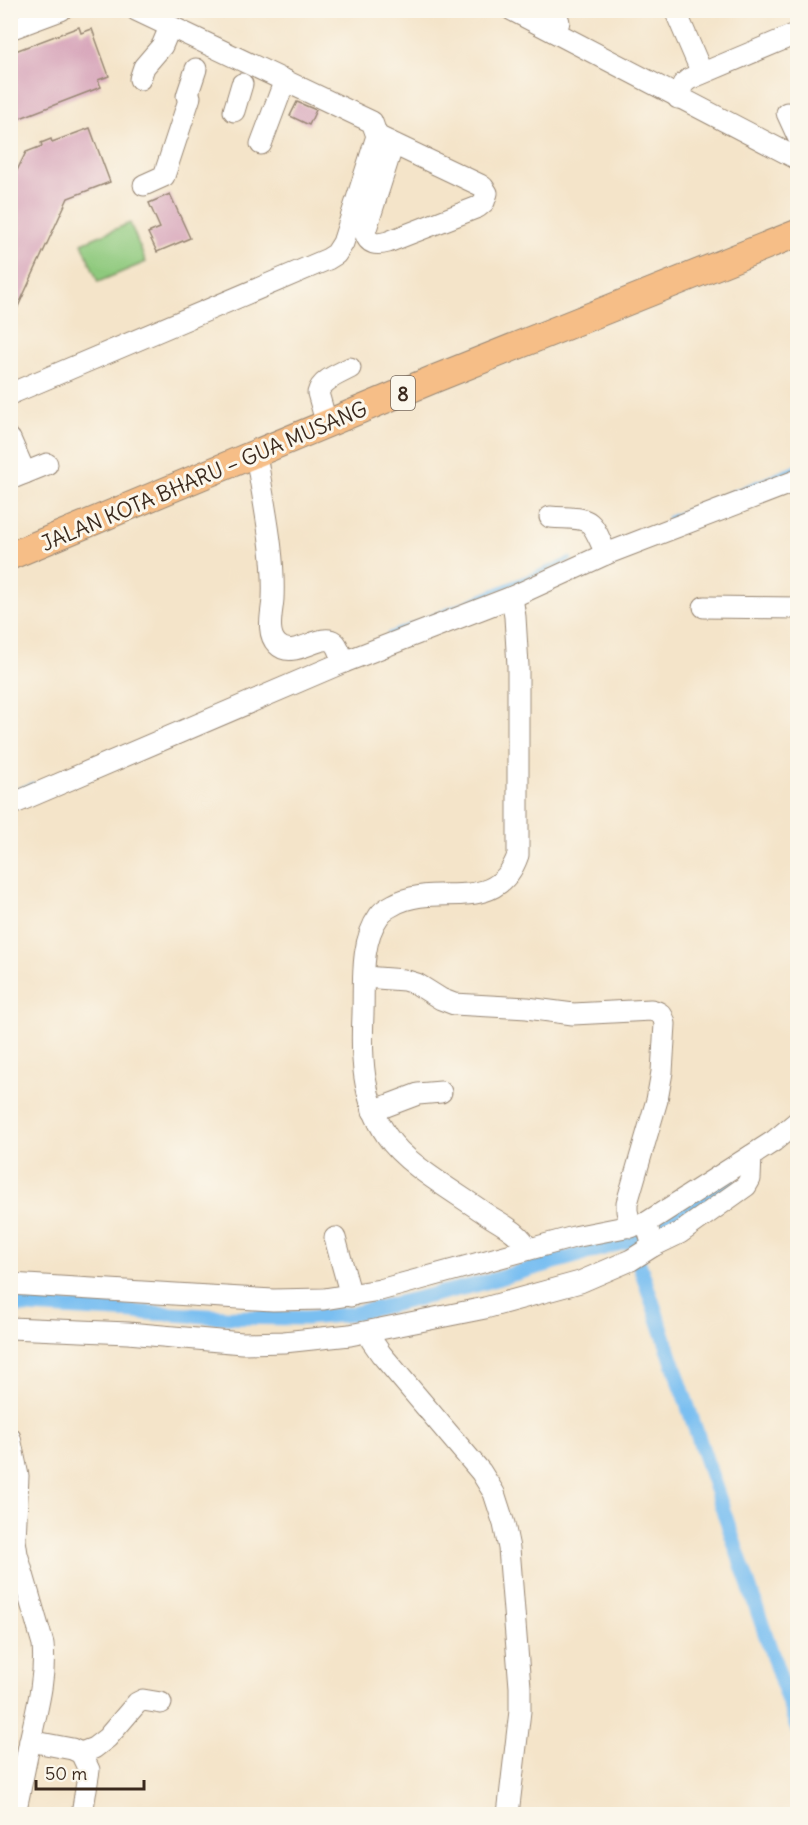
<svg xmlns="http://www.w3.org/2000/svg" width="808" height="1825" viewBox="0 0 808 1825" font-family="Delius,sans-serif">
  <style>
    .green { fill: #8ec97d; stroke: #647a4e; stroke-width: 1.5 }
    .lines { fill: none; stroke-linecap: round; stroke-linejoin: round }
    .stream { stroke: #7abff1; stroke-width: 4.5 }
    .canal { stroke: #7abff1; stroke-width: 15 }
    .building { fill: #d8a7bb }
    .minor-casing { stroke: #988774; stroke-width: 23 }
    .major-casing { stroke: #988774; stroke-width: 29 }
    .minor { stroke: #fff; stroke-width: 21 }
    .major { stroke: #f6be87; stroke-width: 27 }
    .labels { text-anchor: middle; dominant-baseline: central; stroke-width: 6; stroke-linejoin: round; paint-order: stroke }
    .shield { fill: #fbf7ec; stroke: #75685c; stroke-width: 1.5 }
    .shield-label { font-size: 20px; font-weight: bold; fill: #3b2a1e }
    .street-label { font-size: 21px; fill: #3b2a1e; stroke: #fbf7ec }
  </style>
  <rect width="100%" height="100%" fill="#fbf7ec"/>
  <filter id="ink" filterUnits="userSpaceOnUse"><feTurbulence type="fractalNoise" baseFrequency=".0167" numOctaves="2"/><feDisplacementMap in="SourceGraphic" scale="12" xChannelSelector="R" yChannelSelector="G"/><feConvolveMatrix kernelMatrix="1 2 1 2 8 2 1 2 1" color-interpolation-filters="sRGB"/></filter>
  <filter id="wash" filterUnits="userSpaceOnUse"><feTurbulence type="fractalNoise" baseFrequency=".008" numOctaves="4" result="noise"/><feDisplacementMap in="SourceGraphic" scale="24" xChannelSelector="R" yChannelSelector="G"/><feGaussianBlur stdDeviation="1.35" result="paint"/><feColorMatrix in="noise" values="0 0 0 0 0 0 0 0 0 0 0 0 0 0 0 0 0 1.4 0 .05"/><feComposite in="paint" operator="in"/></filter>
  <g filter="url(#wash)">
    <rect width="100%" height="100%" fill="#f4e4c9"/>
    <polygon class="green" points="130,223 146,262 98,282 82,243"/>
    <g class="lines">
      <g class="stream">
        <polyline points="669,518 798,466"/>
        <polyline points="389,634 570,559"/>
        <polyline points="10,793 33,784"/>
      </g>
      <g class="canal">
        <polyline points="658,1230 729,1181"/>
        <polyline points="639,1263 798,1730"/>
        <polyline points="10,1305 225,1317 306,1318 352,1314 475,1285 638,1238"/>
      </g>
    </g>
    <g id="blocks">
      <g class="building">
        <polygon points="79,27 81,33 92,29 109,76 98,80 101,87 10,122 10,53"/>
        <polygon points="297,102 316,110 309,125 290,116"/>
        <polygon points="90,128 110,182 68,198 10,324 10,185 26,152 42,146 41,143 51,139 52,142"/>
        <polygon points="170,194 190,238 157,252 148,233 160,228 149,203"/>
      </g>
    </g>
  </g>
  <g filter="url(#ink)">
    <use href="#blocks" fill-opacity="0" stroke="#988774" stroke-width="1.5"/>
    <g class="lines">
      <defs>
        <g id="minor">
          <polyline points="512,10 798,159"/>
          <polyline points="555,10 559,22 555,32"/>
          <polyline points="675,10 702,73"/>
          <polyline points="10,29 61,10"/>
          <polyline points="140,79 144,67 162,46 170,27"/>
          <polyline points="187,96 196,69"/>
          <polyline points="678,98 683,84 689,79 798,33"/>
          <polyline points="234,111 242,84"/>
          <polyline points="787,113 798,137"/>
          <path d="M377,136L480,185L483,187L487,193L484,202L478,207L388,242C377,245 368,245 365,232L393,144"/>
          <polyline points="261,144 285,80"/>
          <polyline points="144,185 164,176 190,97"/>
          <polyline points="10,394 328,259 336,254 343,243 377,136 372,122 136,10"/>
          <path d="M327,425L318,393C321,380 339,374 350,368"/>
          <polyline points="10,439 25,473"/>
          <path d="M255,456L258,466C265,510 275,555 273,599C272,613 266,633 277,644C293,661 320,632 334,642C339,646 341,656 344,662"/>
          <polyline points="10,479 47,464"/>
          <path d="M550,517C592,520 589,514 606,554"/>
          <path d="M512,597L515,617L518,666V855C496,918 437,880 393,905C387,908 382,911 379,916C360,942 364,983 363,1014C361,1056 362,1100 387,1136C405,1164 455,1192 483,1212C499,1223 519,1231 528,1249"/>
          <polyline points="704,607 798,608"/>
          <polyline points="10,805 344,662 512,597 606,554 798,480"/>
          <path d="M364,977L404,980L417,984L441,999L454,1004L527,1008L573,1014L651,1010C660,1012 663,1014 665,1024L662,1072L657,1100L627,1203V1211L631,1227"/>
          <polyline points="373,1111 418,1094 441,1092"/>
          <polyline points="335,1238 351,1296"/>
          <polyline points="653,1246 680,1233 746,1186 750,1179 751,1156"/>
          <polyline points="10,1284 273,1300 324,1299 380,1290 574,1237 646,1223"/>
          <polyline points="10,1328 128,1333 242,1343 284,1342 350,1335 485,1308 580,1282 631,1260 653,1246 646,1223 774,1141 798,1121"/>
          <polyline points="368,1332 372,1341 381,1354 481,1472 494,1493 504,1524 509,1548 520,1687 520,1711 508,1814"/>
          <path d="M10,1438L18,1476L15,1540L17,1554L43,1644C46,1677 37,1709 30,1741L72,1749L81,1753L89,1770L82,1814"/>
          <polyline points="81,1753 94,1748 107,1738 137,1703 143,1700 161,1703"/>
          <polyline points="15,1814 30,1741"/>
        </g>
        <polyline id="major" points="10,556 434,379 798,233"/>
      </defs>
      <use href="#minor" class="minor-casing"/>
      <use href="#major" class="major-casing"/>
      <use href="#minor" class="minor"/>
      <use href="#major" class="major"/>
    </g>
  </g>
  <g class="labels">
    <rect class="shield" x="391" y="376" width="24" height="34" rx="4.5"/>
    <g class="shield-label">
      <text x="403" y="393">8</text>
    </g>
    <g class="street-label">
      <text transform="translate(204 476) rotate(-23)">JALAN KOTA BHARU – GUA MUSANG</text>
    </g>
  </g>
  <rect width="808" height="1825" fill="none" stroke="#fbf7ec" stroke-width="36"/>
  <path d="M36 1780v9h108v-9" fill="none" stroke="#3b2a1e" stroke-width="3"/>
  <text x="45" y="1780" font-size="18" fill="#3b2a1e" stroke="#fbf7ec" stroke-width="4.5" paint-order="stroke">50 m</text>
</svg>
